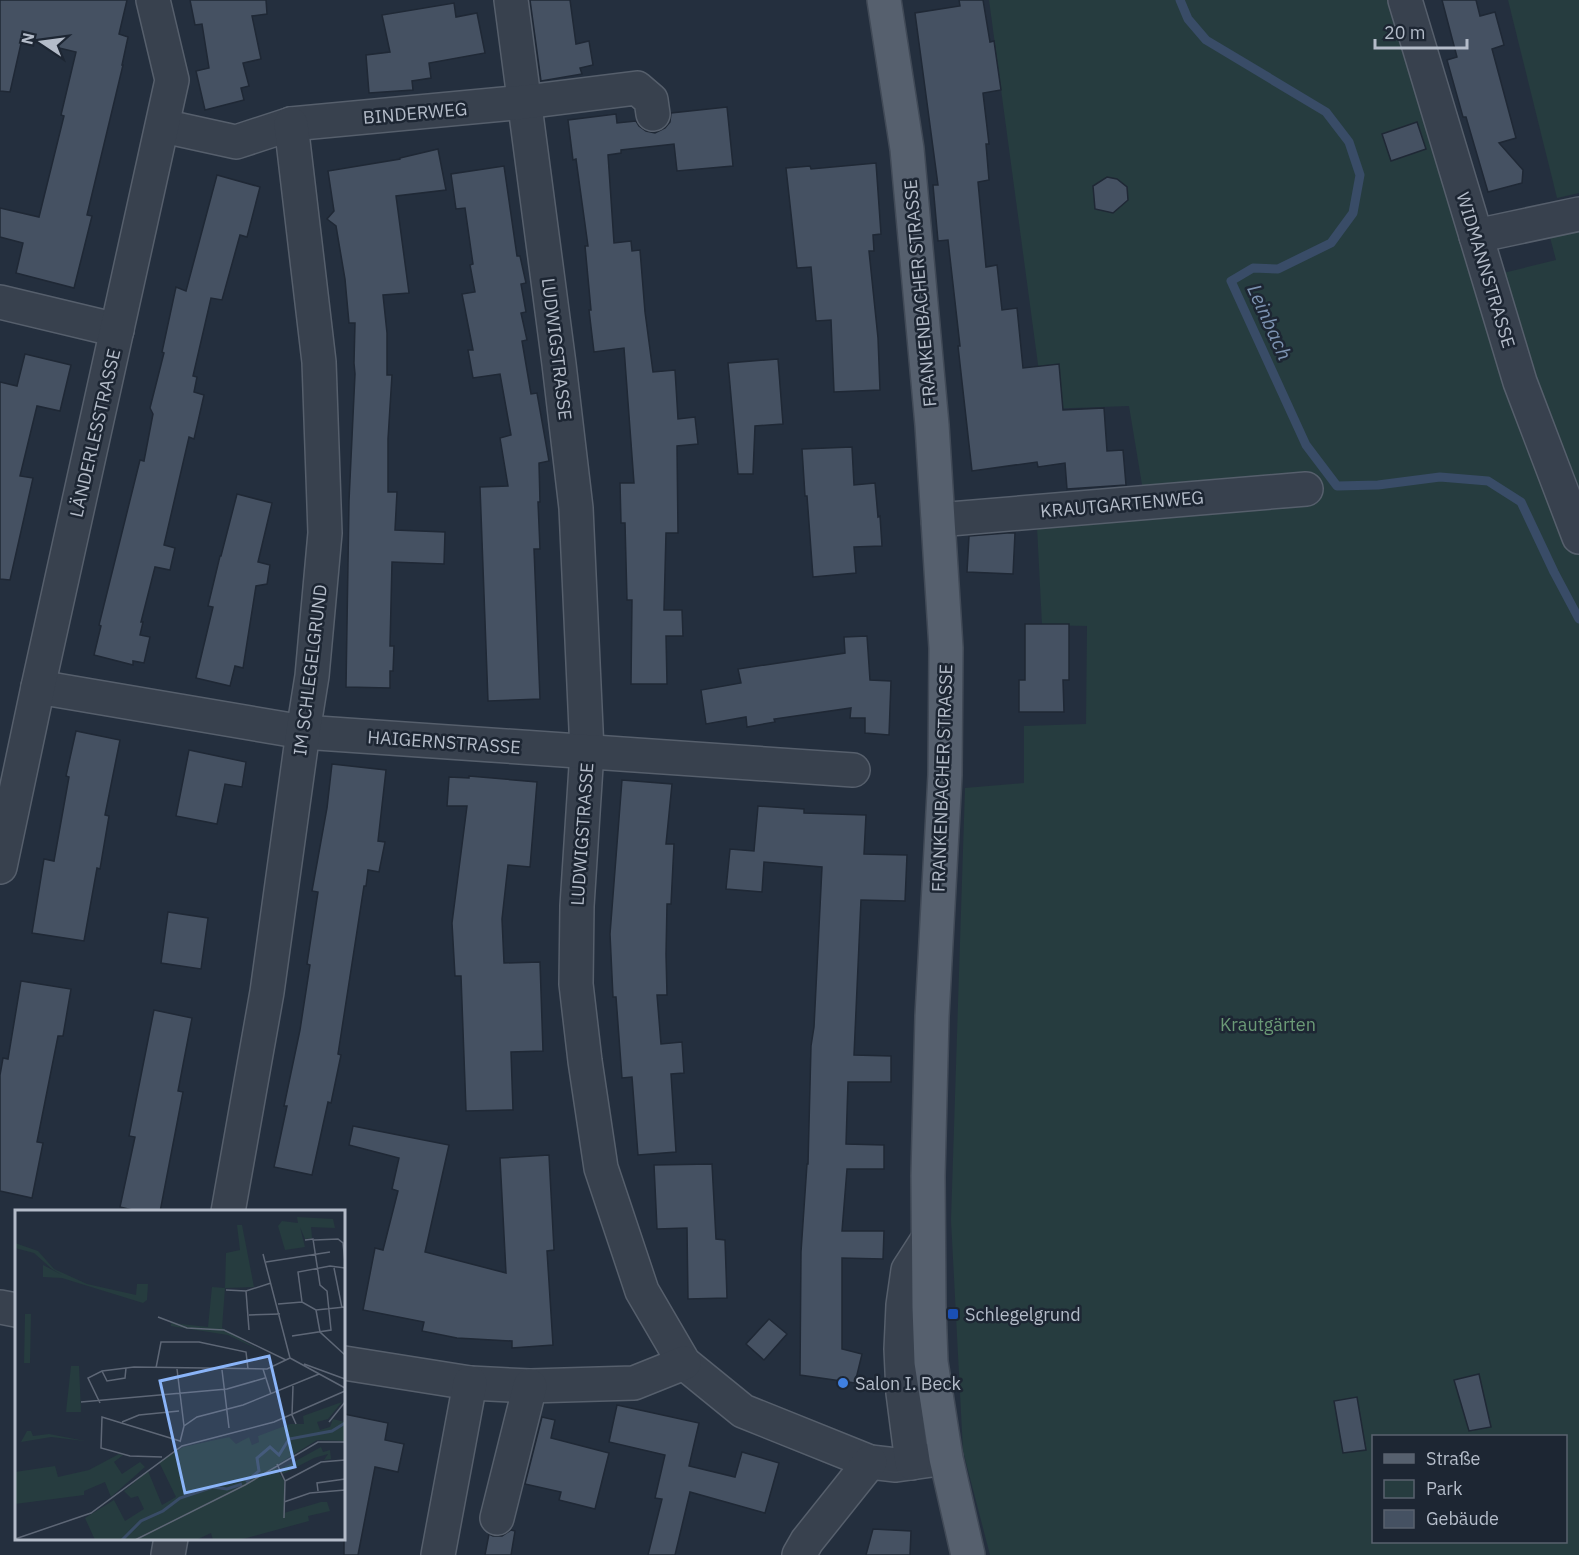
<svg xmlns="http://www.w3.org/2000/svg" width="1579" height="1555" viewBox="0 0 1579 1555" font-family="'IBM Plex Sans',sans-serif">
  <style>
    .green { fill: #263c3f; fill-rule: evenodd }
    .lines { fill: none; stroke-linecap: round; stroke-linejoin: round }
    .stream { stroke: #394c67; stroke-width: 9 }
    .building { fill: #455162; stroke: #1f2835; stroke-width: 1.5 }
    .minor-casing { stroke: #565f6c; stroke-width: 36 }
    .major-casing { stroke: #414a57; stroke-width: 36 }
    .minor { stroke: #38414e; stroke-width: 33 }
    .major { stroke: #56606e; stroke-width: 33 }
    .transit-dot { fill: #1a4fb4; stroke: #1d2633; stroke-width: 2 }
    .shop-dot { fill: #3f7fe0; stroke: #1d2633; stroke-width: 2 }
    .labels { text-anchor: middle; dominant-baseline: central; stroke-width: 5; stroke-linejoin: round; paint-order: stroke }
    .street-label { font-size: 18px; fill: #b4bcc9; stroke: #1d2633 }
    .park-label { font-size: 18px; fill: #6b9a76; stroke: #1d2633 }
    .poi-label { font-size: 18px; fill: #b4bcc9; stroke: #1d2633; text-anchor: start }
    .water-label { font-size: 20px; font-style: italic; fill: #7c92b1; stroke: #1d2633 }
    .inset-river { fill: none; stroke: #394c67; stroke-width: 3 }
    .inset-road { fill: none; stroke: #5e6776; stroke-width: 1.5 }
    .view { fill: #8ab4f8; fill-opacity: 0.15; stroke: #8ab4f8; stroke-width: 3 }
    .inset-edge { fill: none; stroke: #b4bcc9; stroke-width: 3 }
  </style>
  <rect width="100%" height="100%" fill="#242f3e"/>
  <g class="green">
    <path d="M989,0H1393L1495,275L1556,260L1547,226L1579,219V1555H990L963,1451L951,1220L965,788L1024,783V726L1086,724L1087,626L1042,625L1037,527L1147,515L1129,406L1044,409ZM1374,1436H1566V1542H1374Z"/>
    <polygon points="1508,0 1579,0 1579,193 1557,198"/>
  </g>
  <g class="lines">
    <polyline class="stream" points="1180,0 1188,19 1206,40 1326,112 1349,142 1360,175 1353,213 1331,243 1278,269 1253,268 1231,281 1306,445 1337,486 1378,485 1440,477 1488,481 1521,502 1554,572 1579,619"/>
  </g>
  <g class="building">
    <polygon points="0,0 127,0 119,34 128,37 122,65 123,65 87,215 92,216 74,288 16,273 23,243 0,237 0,208 39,217 64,116 61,115 76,52 22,39 10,92 0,91"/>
    <polygon points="190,0 266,0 267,14 252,16 261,59 243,63 249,86 241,88 244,100 205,110 196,71 209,68 202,24 195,25"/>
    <polygon points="530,0 570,0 576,44 589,41 593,65 580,68 582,74 541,81"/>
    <polygon points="959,0 983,0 990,42 994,41 1001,90 983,93 989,144 986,144 989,180 978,182 986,267 997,265 1002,310 1017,308 1023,368 1059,364 1063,410 1104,408 1107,451 1123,450 1126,485 1067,489 1065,463 1038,467 1037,462 972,471 958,346 960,346 948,240 938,241 933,185 938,185 915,13 960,6"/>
    <polygon points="1442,0 1476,0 1480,16 1495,12 1504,45 1492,49 1516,138 1499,143 1523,170 1522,183 1488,192 1466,117 1463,117 1447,60 1457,57"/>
    <polygon points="454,3 456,17 477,13 485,53 429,63 431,78 412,81 413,90 369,93 366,55 390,52 382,15"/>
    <polygon points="727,107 733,166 677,171 674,144 621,150 621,153 608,155 614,243 631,241 632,251 640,250 645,312 653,372 675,370 678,419 695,417 698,444 677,446 678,533 666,533 664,610 682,610 683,636 666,636 667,684 631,684 632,600 627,600 625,523 621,523 620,483 634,483 624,348 594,352 589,310 591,310 585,246 588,246 576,159 573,160 568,120 616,114 617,123 636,121 639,126 646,131 655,133 665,128 670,122 671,113"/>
    <polygon points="1417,122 1426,149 1391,161 1382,134"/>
    <polygon points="438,149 446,190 396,196 409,293 383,295 387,333 387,375 392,375 388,439 388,492 397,492 395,530 445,532 444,564 392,562 390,646 394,646 393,671 390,671 390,688 346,687 349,501 355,374 354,363 355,323 349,323 345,279 336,226 327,219 334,211 328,171 400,159 400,158"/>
    <polygon points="876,163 881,234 873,235 874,251 869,251 878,338 880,390 834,392 831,320 816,321 811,267 797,268 786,168 810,166 811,169"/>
    <polygon points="504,166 517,256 520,256 526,283 521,284 526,312 521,313 527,340 522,341 531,394 537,393 549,461 539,463 540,502 538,502 540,549 534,549 540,699 488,701 480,487 508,486 500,438 511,435 500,374 473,378 468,350 473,350 462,294 475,292 470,265 473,264 465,208 456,209 451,174"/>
    <polygon points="217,175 260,187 247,237 240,235 222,300 211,298 193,376 197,377 194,392 204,395 194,439 189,437 164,545 175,548 170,570 155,567 141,622 143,622 140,635 150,637 144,663 133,661 133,665 94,655 101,626 99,625 140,460 144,461 153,414 150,408 164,353 162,352 176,287 186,291"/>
    <polygon points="1107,177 1117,179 1127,187 1128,200 1113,213 1095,209 1093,186"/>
    <polygon points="25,354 71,365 60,411 37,406 20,476 33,478 10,580 0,579 0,382 17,386"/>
    <polygon points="778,359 783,424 755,426 753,474 738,474 728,363"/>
    <polygon points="852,447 854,485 875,483 878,517 880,516 882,546 854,547 856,573 813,577 807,496 805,496 802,449"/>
    <polygon points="237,494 272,503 258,562 270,565 267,584 256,586 243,668 235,666 230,686 196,678 213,607 208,606 220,556 221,556"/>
    <polygon points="1007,533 1015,533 1013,574 967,572 969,536"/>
    <polygon points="1025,624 1069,624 1069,680 1063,680 1064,712 1019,712 1019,680 1025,680"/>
    <polygon points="867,636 870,680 891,681 889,735 865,733 865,718 850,718 851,708 774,719 775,722 747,727 746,717 706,724 701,690 741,683 738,669 845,653 844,637"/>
    <polygon points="76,731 120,740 105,815 109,816 100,869 97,868 84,941 32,933 44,859 54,861 69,777 66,776"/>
    <polygon points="189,750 246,762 242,787 225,784 217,824 176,816"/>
    <polygon points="332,764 386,770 378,841 385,842 379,872 368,870 366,886 364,886 338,1054 341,1055 331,1103 328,1102 312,1175 274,1167 287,1106 284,1106 300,1030 310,965 307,964 318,892 312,891 327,808"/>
    <polygon points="469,776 537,782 530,867 508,865 502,919 504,963 540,962 543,1051 511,1052 513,1110 466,1111 461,976 455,976 452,923 467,806 447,806 449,777 469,778"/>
    <polygon points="622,780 672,784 666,844 674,844 671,904 667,904 666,954 667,995 657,995 661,1044 682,1042 684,1073 671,1074 676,1152 638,1155 632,1077 622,1078 616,997 613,997 610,934"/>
    <polygon points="758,806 804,809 804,813 866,815 864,854 907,855 905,901 861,900 854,1055 891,1056 891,1082 848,1082 846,1144 884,1145 884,1169 847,1169 842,1231 884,1231 883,1259 842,1258 842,1349 862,1354 855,1383 800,1375 801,1252 807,1164 808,1164 811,1046 814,1027 822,867 764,862 762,892 726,889 730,849 754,851"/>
    <polygon points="168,912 208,918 201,969 161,963"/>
    <polygon points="21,981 71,989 63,1036 58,1036 37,1142 43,1143 32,1198 0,1191 0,1075 3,1058 8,1059"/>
    <polygon points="154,1010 192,1018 178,1091 183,1092 160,1212 141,1212 120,1207 135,1137 129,1136"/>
    <polygon points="353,1126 449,1145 425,1252 506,1273 500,1158 549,1155 554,1250 547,1251 553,1345 512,1348 512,1341 457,1338 422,1331 424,1322 363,1310 375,1248 383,1250 398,1191 392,1189 399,1158 349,1145"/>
    <polygon points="712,1164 716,1239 725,1240 727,1298 688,1299 687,1228 657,1229 654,1165"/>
    <polygon points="769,1319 787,1334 764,1360 746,1344"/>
    <polygon points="1479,1374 1491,1427 1469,1431 1454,1380"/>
    <polygon points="1357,1397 1366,1450 1343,1453 1334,1401"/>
    <polygon points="617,1405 699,1423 689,1466 735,1477 742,1452 779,1463 765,1513 690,1492 675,1555 648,1555 662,1499 655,1498 665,1455 609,1442"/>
    <polygon points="344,1414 388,1423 385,1440 404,1444 398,1472 375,1467 358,1555 344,1555"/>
    <polygon points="542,1417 555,1420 551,1438 609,1453 595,1509 559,1500 561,1492 525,1484"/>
    <polygon points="873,1529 911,1531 910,1555 866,1555"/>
    <polygon points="511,1530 515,1531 511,1555 485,1555 489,1534 493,1536 502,1536"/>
  </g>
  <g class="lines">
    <defs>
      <g id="minor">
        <polyline points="511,0 559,364 576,508 587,751 577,906 576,984 585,1061 601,1168 642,1291 684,1363 743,1411 870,1462 896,1465 946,1458"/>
        <polyline points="1405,0 1520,382 1579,537"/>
        <polyline points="163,126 236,142 291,124 525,102 637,88 651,100 653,114"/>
        <polyline points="1476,236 1579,214"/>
        <polyline points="0,302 117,330"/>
        <polyline points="938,520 1306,489"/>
        <polyline points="38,687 303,732 853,770"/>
        <polyline points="0,867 38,687 172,80 153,0"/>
        <polyline points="228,1212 267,992 303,732 312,676 325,533 319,362 291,124"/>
        <polyline points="0,1307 16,1310"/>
        <polyline points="344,1363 470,1383 530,1386 634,1383 684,1363"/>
        <polyline points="912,1463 903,1393 901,1349 903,1305 908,1270 928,1239"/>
        <polyline points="497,1518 530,1386"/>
        <polyline points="168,1555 171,1538"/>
        <polyline points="438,1555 470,1383"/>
        <polyline points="799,1555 807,1541 870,1462"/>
      </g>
      <polyline id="major" points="884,0 907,149 932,425 946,648 945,775 932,1016 928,1176 929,1307 931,1362 946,1458 968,1555"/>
    </defs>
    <use href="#minor" class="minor-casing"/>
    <use href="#major" class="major-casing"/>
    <use href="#minor" class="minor"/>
    <use href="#major" class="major"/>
  </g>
  <rect class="transit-dot" x="947" y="1308" width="12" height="12" rx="3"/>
  <circle class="shop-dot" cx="843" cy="1383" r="6"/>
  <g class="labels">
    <g class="street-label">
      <text transform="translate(415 113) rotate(-5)">BINDERWEG</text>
      <text transform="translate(1486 270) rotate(73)">WIDMANNSTRASSE</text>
      <text transform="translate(920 293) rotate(-95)">FRANKENBACHER STRASSE</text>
      <text transform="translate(557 349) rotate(83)">LUDWIGSTRASSE</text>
      <text transform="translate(95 433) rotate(-77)">LÄNDERLESSTRASSE</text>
      <text transform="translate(1122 504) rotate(-5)">KRAUTGARTENWEG</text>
      <text transform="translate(310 670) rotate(-83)">IM SCHLEGELGRUND</text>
      <text transform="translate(444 742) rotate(4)">HAIGERNSTRASSE</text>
      <text transform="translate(942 778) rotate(-88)">FRANKENBACHER STRASSE</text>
      <text transform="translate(582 834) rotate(-86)">LUDWIGSTRASSE</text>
    </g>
    <g class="park-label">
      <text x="1268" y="1024">Krautgärten</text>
    </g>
    <g class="poi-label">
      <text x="965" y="1314">Schlegelgrund</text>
      <text x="855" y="1383">Salon I. Beck</text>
    </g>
    <g class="water-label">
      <text transform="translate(1270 322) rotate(66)">Leinbach</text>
    </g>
  </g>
  <g transform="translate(15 1210)">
    <rect width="330" height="330" fill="#242f3e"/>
    <path d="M282,7L318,9L320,18L296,17L297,28L290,29L285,17L290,37L270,40L263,16L267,11L283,13ZM222,15H227L239,77L210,78L207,118L244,140L213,125L156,116V113L193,117L197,77L210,78L211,43L225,40ZM0,33L23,41L39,59L72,74L121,85L122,74H133L132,90L128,93L47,68L28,67V55L47,65L37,59L19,43L0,38ZM10,104H16L15,153H9ZM56,156H64L66,202H51ZM327,192L313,209L302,212L305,220L315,217L318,209L330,212V231L302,230L260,256L269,271V303L306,292H312L315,301L293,306L294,311L224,330H198L196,323L181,330H80L70,308L99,290L110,311L129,299L123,286L116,288L109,281L133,261L147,295L161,287L144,252L168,237L214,227L221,234L234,227L237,235L244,232L243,226L275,214H289L288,206ZM12,221H16L18,226L34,224L70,231L36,227L6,232ZM306,237L308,242L315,240L316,249L309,250L313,244L299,248L268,264L266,259ZM104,244L108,245L99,252L107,264L125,252L130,257L96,287L90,272L69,281V285L0,294V262L40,256L43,267L74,260Z" fill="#263c3f"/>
    <path class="inset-river" d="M231,272L244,261L242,248L255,237L264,245L274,229L317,221L330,213M107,330L126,311L148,301L165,288L198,277L212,279L227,274"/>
    <path class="inset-road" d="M299,30L323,29L328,33L330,52M248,44L275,148M251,52L315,42M319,58L327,98M211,80L231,81L256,73M231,81L234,120M287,92L283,62L315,56L330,58M263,94L287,92L301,100L330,97M301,100L305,122L330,145M234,105L265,104M143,107L172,118L209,120L271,150M277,126L316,120L312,81L305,75L298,29L290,30M275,148L330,178M289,154L330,169M141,158L146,132H184L231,142L233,159M162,159L169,216M248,159L256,184M207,160L214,218M87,161L92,171L110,168L111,158M278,176L277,205L281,214M66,192L212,179L250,168M85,193L73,168L87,161L119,157L252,159L275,148M107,212L124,205L164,201M314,212L330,192M165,232L169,216L182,207L228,195L304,164M147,247L115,246L86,238L87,207L165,231M262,254L270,271L269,308M270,271L306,252L330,250M303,281L302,273L330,269M269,292L295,283L330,280M0,329L76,303L167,236L259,212L330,181M120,330L230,275L303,232H330"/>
    <path class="view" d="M254,146L280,257L170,283L145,171Z"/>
    <rect width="330" height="330" class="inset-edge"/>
  </g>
  <rect x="1372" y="1435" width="195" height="108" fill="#1d2633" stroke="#59626f" stroke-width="1.5"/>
  <rect x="1384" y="1454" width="30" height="9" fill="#56606e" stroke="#59626f" stroke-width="1.5"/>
  <text x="1426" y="1465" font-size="18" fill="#b4bcc9">Straße</text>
  <rect x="1384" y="1480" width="30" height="18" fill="#263c3f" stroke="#59626f" stroke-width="1.5"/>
  <text x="1426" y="1495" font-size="18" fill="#b4bcc9">Park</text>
  <rect x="1384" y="1510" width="30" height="18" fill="#455162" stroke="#59626f" stroke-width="1.5"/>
  <text x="1426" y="1525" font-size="18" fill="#b4bcc9">Gebäude</text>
  <g transform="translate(42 42) rotate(283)" stroke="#1d2633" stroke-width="4.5" paint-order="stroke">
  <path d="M0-4.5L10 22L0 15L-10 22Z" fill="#b4bcc9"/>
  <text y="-9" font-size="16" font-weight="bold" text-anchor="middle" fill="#b4bcc9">N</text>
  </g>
  <path d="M1375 39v9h92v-9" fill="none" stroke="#b4bcc9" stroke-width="3"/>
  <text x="1384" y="39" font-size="18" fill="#b4bcc9" stroke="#1d2633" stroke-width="4.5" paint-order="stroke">20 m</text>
</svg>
